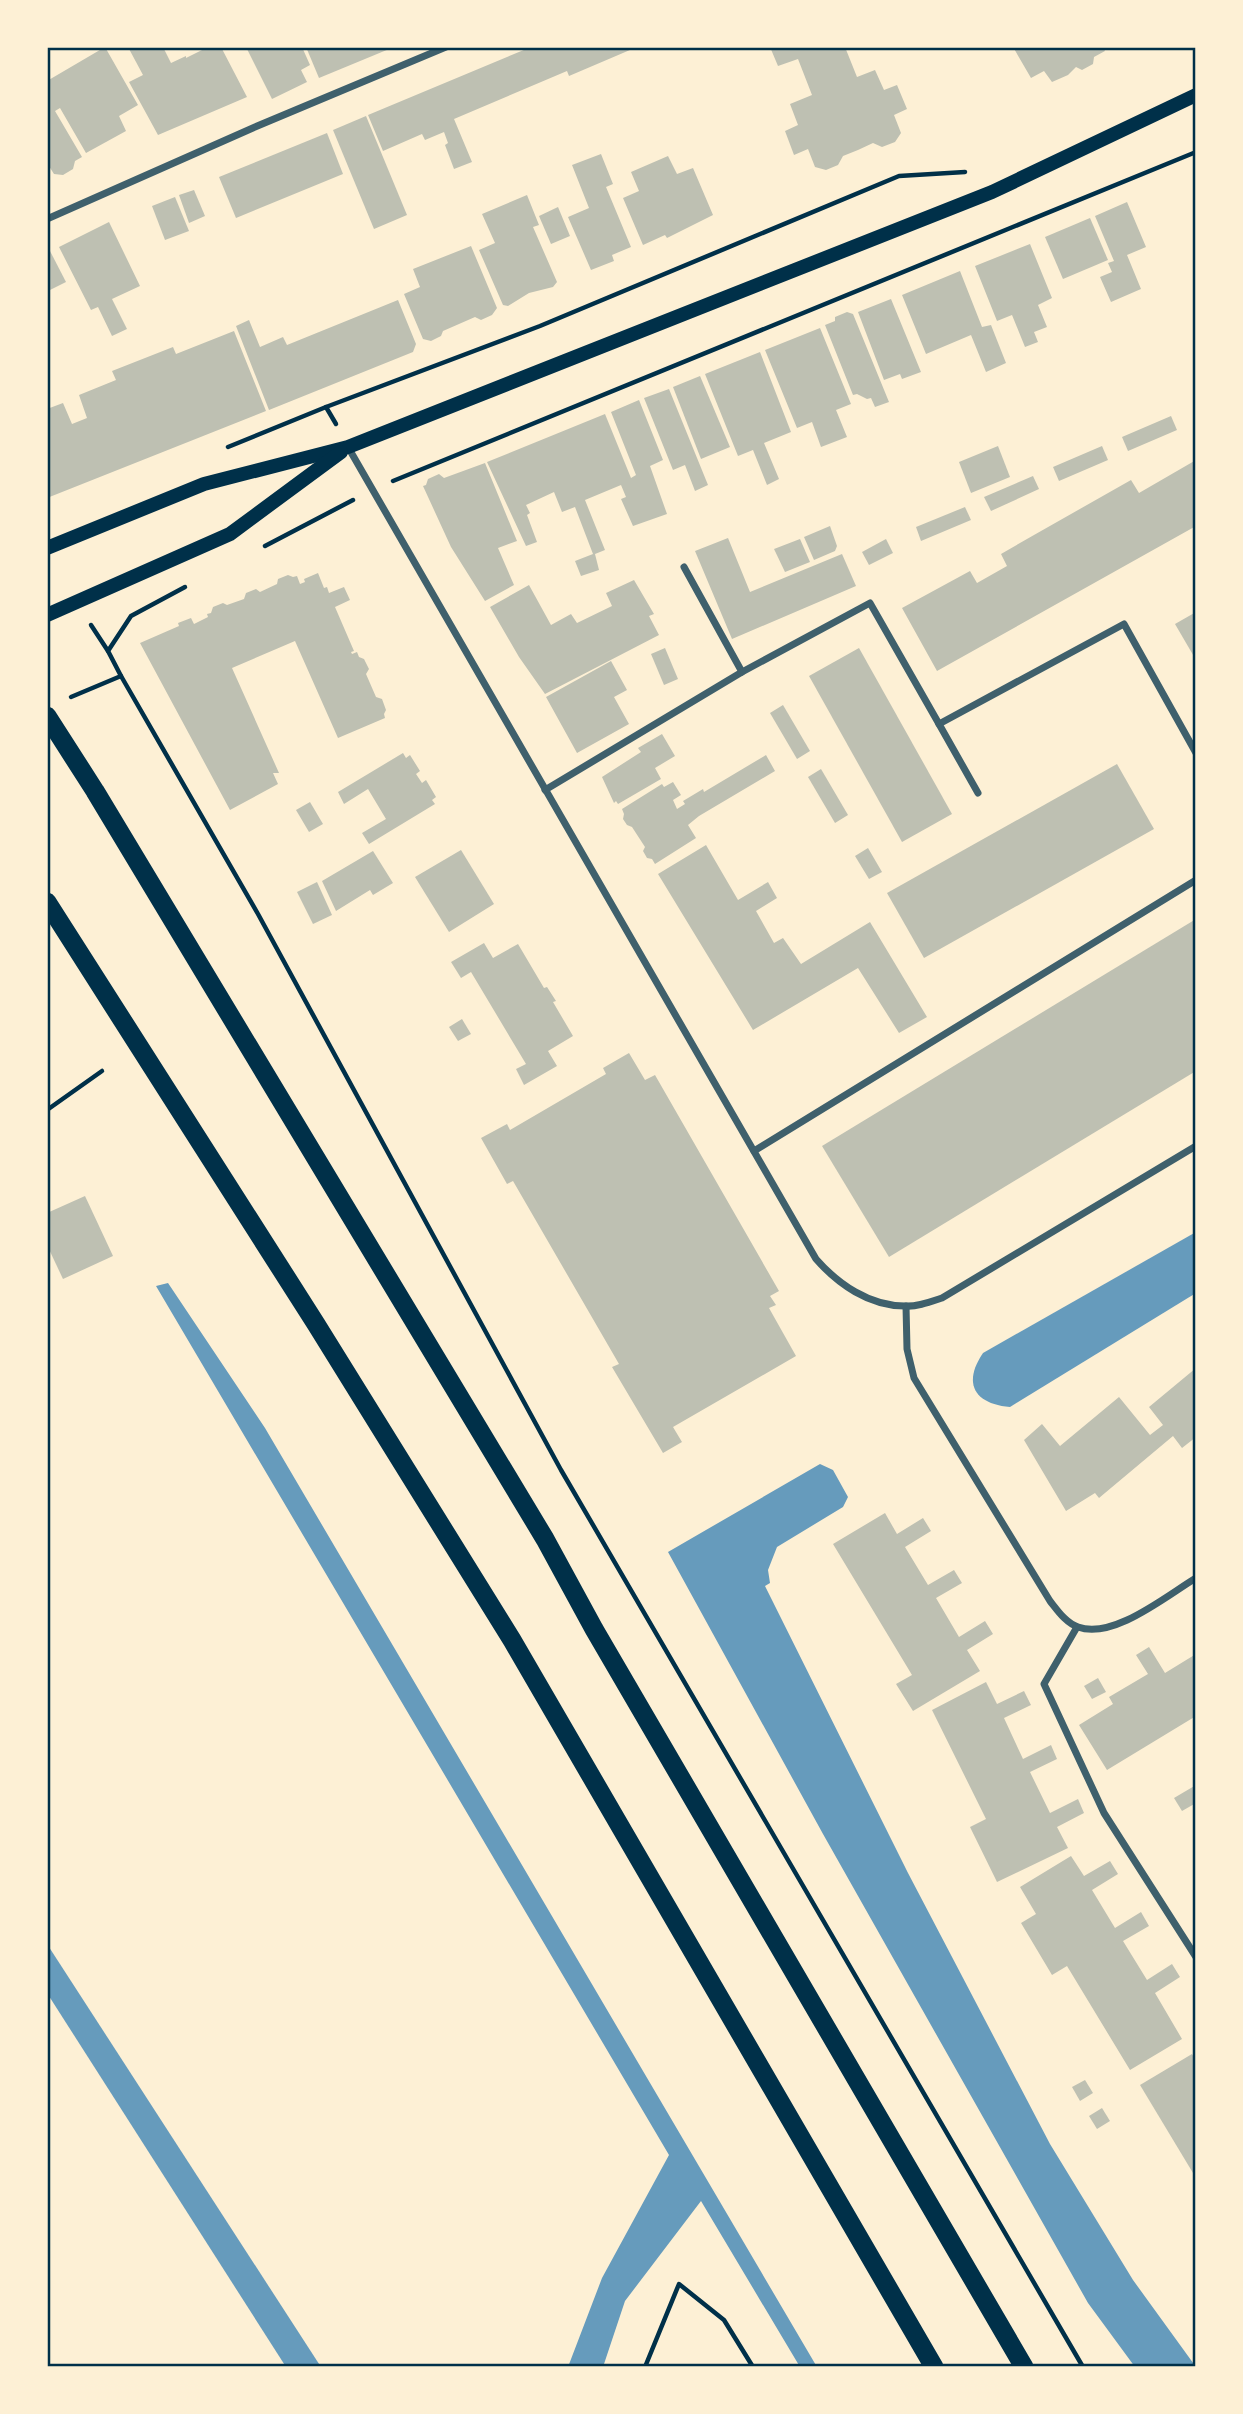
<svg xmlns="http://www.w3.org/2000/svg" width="1243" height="2414" viewBox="0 0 1243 2414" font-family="'Exo 2',sans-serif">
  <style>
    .water { fill: #669bbc }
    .building { fill: #bec0b2 }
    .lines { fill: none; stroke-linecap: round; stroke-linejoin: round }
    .path { stroke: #003049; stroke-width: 4.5 }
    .minor { stroke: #3f606c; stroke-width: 7 }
    .secondary { stroke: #003049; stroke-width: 14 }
    .trunk { stroke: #003049; stroke-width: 19 }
    .neatline { fill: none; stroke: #003049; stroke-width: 2.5 }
  </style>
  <rect width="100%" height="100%" fill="#fdf0d5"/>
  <g class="water">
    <path d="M1196,1232V1293L1010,1407C975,1404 962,1384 983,1353Z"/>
    <polygon points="168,1283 265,1428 817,2367 800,2367 701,2201 625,2301 603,2367 568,2367 602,2278 669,2155 156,1286"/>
    <polygon points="820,1464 833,1470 848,1497 843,1507 777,1547 768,1570 770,1583 765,1586 908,1873 1050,2144 1133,2280 1196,2367 1135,2367 1088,2303 823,1834 668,1552"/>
    <polygon points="47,1944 321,2367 286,2367 47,1993"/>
  </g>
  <g class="building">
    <polygon points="105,47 138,105 119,116 126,131 86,153 60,108 55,111 82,157 75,161 73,169 63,175 54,174 47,163 47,81"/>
    <polygon points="128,47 163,47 171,63 186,56 186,58 204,49 203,47 221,47 247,97 158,135 129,82 143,75"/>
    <polygon points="246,47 302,47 310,65 301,70 307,82 272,99"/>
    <polygon points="306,47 394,47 319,78"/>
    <polygon points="531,47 637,47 569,76 567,71 454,119 472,162 454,169 445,145 448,143 444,132 425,140 422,134 383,151 368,115"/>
    <polygon points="770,47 820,47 821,49 845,47 857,77 875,70 884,90 897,85 907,109 894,115 901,133 895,142 882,147 873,143 858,150 843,156 838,165 826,170 815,167 808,149 794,155 785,131 798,125 790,104 812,95 798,59 778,66"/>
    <polygon points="1013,47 1103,47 1105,51 1094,57 1093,64 1082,70 1076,67 1068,75 1052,82 1044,71 1031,78"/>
    <polygon points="366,116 407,215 374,229 333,130"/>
    <polygon points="327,133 343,174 236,218 219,177"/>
    <polygon points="601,154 613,184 606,187 631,247 612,255 614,261 591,270 568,217 589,208 572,165"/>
    <polygon points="668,156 677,174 693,168 713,215 667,238 665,235 643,245 623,198 639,191 631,172"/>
    <polygon points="194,190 205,216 189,223 179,195"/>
    <polygon points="527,195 539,225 533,227 557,282 553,287 529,293 508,306 503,305 479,250 495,243 482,214"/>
    <polygon points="175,197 189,231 165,240 152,206"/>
    <polygon points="1127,202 1146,247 1127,255 1141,289 1111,302 1100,277 1112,272 1108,263 1114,261 1095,216"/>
    <polygon points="558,207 570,236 551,244 539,216"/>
    <polygon points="1090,218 1108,260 1063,279 1045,237"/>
    <polygon points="109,222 140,286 112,299 127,329 112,336 98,307 91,310 59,247"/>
    <polygon points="1030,244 1052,298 1038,305 1047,327 1034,332 1038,342 1025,347 1012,315 997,321 975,266"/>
    <polygon points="471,246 497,308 492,315 481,320 475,317 443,331 441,336 431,341 423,339 404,294 420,287 413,269"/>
    <polygon points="50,251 66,282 50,290 47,285 47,252"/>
    <polygon points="960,271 982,327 991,325 1006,363 986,372 971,335 926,354 902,295"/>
    <polygon points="891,299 921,372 902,379 900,374 884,380 858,312"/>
    <polygon points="398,300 416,344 413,352 269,410 236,326 249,320 260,347 283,337 287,345"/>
    <polygon points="847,312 853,314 889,402 875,407 871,398 867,399 857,394 853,395 825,325 835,321 835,317"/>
    <polygon points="820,328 851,404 836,410 847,437 821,447 812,422 797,428 765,350"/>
    <polygon points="234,331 266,411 47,498 47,409 63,403 72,424 87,418 79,395 116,380 112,371 173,347 176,354"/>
    <polygon points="760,352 791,432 764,443 779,479 767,485 753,450 738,456 705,374"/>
    <polygon points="700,376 730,447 701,459 673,387"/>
    <polygon points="669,389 708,485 695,491 685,465 673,470 644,398"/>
    <polygon points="639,400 663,460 650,466 667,514 633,526 621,499 626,497 621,485 585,500 605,550 595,554 599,570 581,576 575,561 593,554 575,507 562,512 554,492 526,505 530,513 527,515 537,542 526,546 487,462 605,414 631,478 636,475 611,412"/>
    <polygon points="1171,416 1177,430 1128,451 1122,437"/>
    <polygon points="998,446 1010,477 971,493 959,462"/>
    <polygon points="1102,446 1108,460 1059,481 1053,467"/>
    <polygon points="1196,460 1196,526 937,671 902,608 970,571 977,583 1007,566 1001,554 1034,535 1131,480 1139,493"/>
    <polygon points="485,463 517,541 498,548 514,585 485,601 451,547 423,486 426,485 428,479 439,474 444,478"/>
    <polygon points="1033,476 1039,489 991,511 984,497"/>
    <polygon points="965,507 971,520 921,541 916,527"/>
    <polygon points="830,526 837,546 835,551 814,560 804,537"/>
    <polygon points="728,538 750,592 842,554 856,586 732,639 695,551"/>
    <polygon points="800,539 810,562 785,572 774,549"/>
    <polygon points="886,539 893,553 869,565 862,552"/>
    <polygon points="318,573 324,588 327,587 329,593 344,587 350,600 335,607 354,651 351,652 352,654 357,652 359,657 364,659 369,669 366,674 376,697 382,699 386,710 384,714 385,718 338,738 295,641 232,668 279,773 273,773 278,784 230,810 140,643 179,626 178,623 191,618 194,624 208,617 207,614 211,613 213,607 223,603 227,605 244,599 246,593 256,589 260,592 277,584 278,579 288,575 293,577 297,576 300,584 305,582 304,579"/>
    <polygon points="634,580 654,614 649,616 659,635 545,694 519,657 490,607 529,585 551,625 571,614 577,623 612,606 606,593"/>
    <polygon points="1196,612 1196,660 1175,624"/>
    <polygon points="665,648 678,679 664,685 651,654"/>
    <polygon points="859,648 952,814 902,842 809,676"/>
    <polygon points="611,661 627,690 614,697 629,724 577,753 546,697"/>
    <polygon points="783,705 810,751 797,759 770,713"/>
    <polygon points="662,734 675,756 655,768 661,779 618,804 616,801 614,803 602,777 641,752 638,748"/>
    <polygon points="403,753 406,758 410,755 420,771 416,774 422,783 426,780 436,797 432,800 435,804 369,844 362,833 386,819 368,789 344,804 338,792"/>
    <polygon points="766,755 775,771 699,816 688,825 696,838 655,864 652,859 647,858 643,851 645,847 632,827 627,825 623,819 624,814 622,809 662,784 664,787 673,782 681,795 673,800 677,809 685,804 683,801 703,789 704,792"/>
    <polygon points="1117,764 1154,829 924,958 887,893"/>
    <polygon points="821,769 848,815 835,823 808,777"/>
    <polygon points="310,802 323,824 309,832 296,810"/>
    <polygon points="706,845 738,900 768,882 777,898 756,911 774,943 783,938 801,964 870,922 927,1017 899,1033 858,968 753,1030 658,874"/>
    <polygon points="868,848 882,872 869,879 855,856"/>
    <polygon points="461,850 494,904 449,932 415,877"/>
    <polygon points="373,851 393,883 373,895 370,890 336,911 322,881"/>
    <polygon points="317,882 332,915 313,924 297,892"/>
    <polygon points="1196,919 1196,1071 889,1257 822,1146"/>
    <polygon points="484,943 493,958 518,944 544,988 547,987 556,1001 553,1002 573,1036 548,1051 557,1066 524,1085 516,1069 526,1064 471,972 461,978 451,962"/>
    <polygon points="462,1019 471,1034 458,1041 449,1027"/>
    <polygon points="629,1053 645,1080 655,1075 779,1291 770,1296 776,1305 769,1308 796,1356 673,1427 682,1442 663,1453 612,1367 619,1364 513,1181 507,1184 481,1138 507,1124 510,1130 606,1074 603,1068"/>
    <polygon points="85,1196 113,1256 63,1279 47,1245 47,1213"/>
    <polygon points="1196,1368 1196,1437 1182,1448 1173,1436 1099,1498 1095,1493 1066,1511 1024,1440 1042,1424 1060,1446 1119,1397 1150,1435 1163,1425 1149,1407"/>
    <polygon points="885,1513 897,1534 923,1518 931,1531 905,1547 928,1585 954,1570 962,1583 936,1598 959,1637 985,1621 993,1634 967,1650 980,1671 913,1711 896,1684 912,1675 833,1544"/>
    <polygon points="1149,1647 1165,1673 1196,1654 1196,1716 1107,1770 1079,1725 1113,1704 1109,1697 1148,1674 1136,1655"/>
    <polygon points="1098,1678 1106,1692 1092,1699 1084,1686"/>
    <polygon points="986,1682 997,1704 1024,1691 1031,1705 1004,1718 1023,1759 1051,1745 1057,1759 1030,1772 1050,1813 1078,1799 1084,1813 1057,1827 1068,1848 997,1882 970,1827 986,1819 932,1710"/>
    <polygon points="1196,1785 1196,1803 1182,1811 1174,1798"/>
    <polygon points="1071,1856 1084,1876 1110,1861 1118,1874 1092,1890 1115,1928 1141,1912 1149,1926 1123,1941 1147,1980 1172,1964 1180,1977 1155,1993 1182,2039 1130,2070 1067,1966 1052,1975 1021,1923 1036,1914 1020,1887"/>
    <polygon points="1192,2054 1196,2061 1196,2178 1140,2085"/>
    <polygon points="1085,2080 1093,2093 1080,2101 1072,2087"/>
    <polygon points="1102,2108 1110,2121 1097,2129 1089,2116"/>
  </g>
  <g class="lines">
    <g class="path">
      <polyline points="326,407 336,424"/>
      <polyline points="228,447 326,407 540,326 899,176 965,172"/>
      <polyline points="393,481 1196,152"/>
      <polyline points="265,546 353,500"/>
      <polyline points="91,625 108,651"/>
      <polyline points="121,676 258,914 561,1470 1083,2367"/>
      <polyline points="71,697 121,676 108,651 131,616 185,587"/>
      <polyline points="47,1110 102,1071"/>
      <polyline points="645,2367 679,2284 724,2320 753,2367"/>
    </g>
    <g class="minor">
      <polyline points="47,219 255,127 446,47"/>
      <path d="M348,447L816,1259C838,1284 869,1306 905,1306C917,1307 930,1302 942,1298L1196,1146"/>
      <polyline points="684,567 742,672"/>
      <polyline points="545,790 742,672 870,603 939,724"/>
      <polyline points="978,793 939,724 1124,624 1196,753"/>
      <polyline points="754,1151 1196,880"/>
      <path d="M906,1306L907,1349L914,1378L1050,1601C1058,1611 1066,1623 1078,1627C1113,1640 1166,1596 1196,1578"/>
      <polyline points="1077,1627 1044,1684 1104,1813 1196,1957"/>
    </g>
    <g class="secondary">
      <polyline points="47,548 204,484 348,447 992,192 1196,95"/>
      <polyline points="47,615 230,534 341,452"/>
    </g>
    <g class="trunk">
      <polyline points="47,716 95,791 545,1539 594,1629 1024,2367"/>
      <polyline points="47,902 316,1324 512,1640 934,2367"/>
    </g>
  </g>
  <rect width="1243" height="2414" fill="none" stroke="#fdf0d5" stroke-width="98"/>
  <rect x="49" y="49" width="1145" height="2316" class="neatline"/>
</svg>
